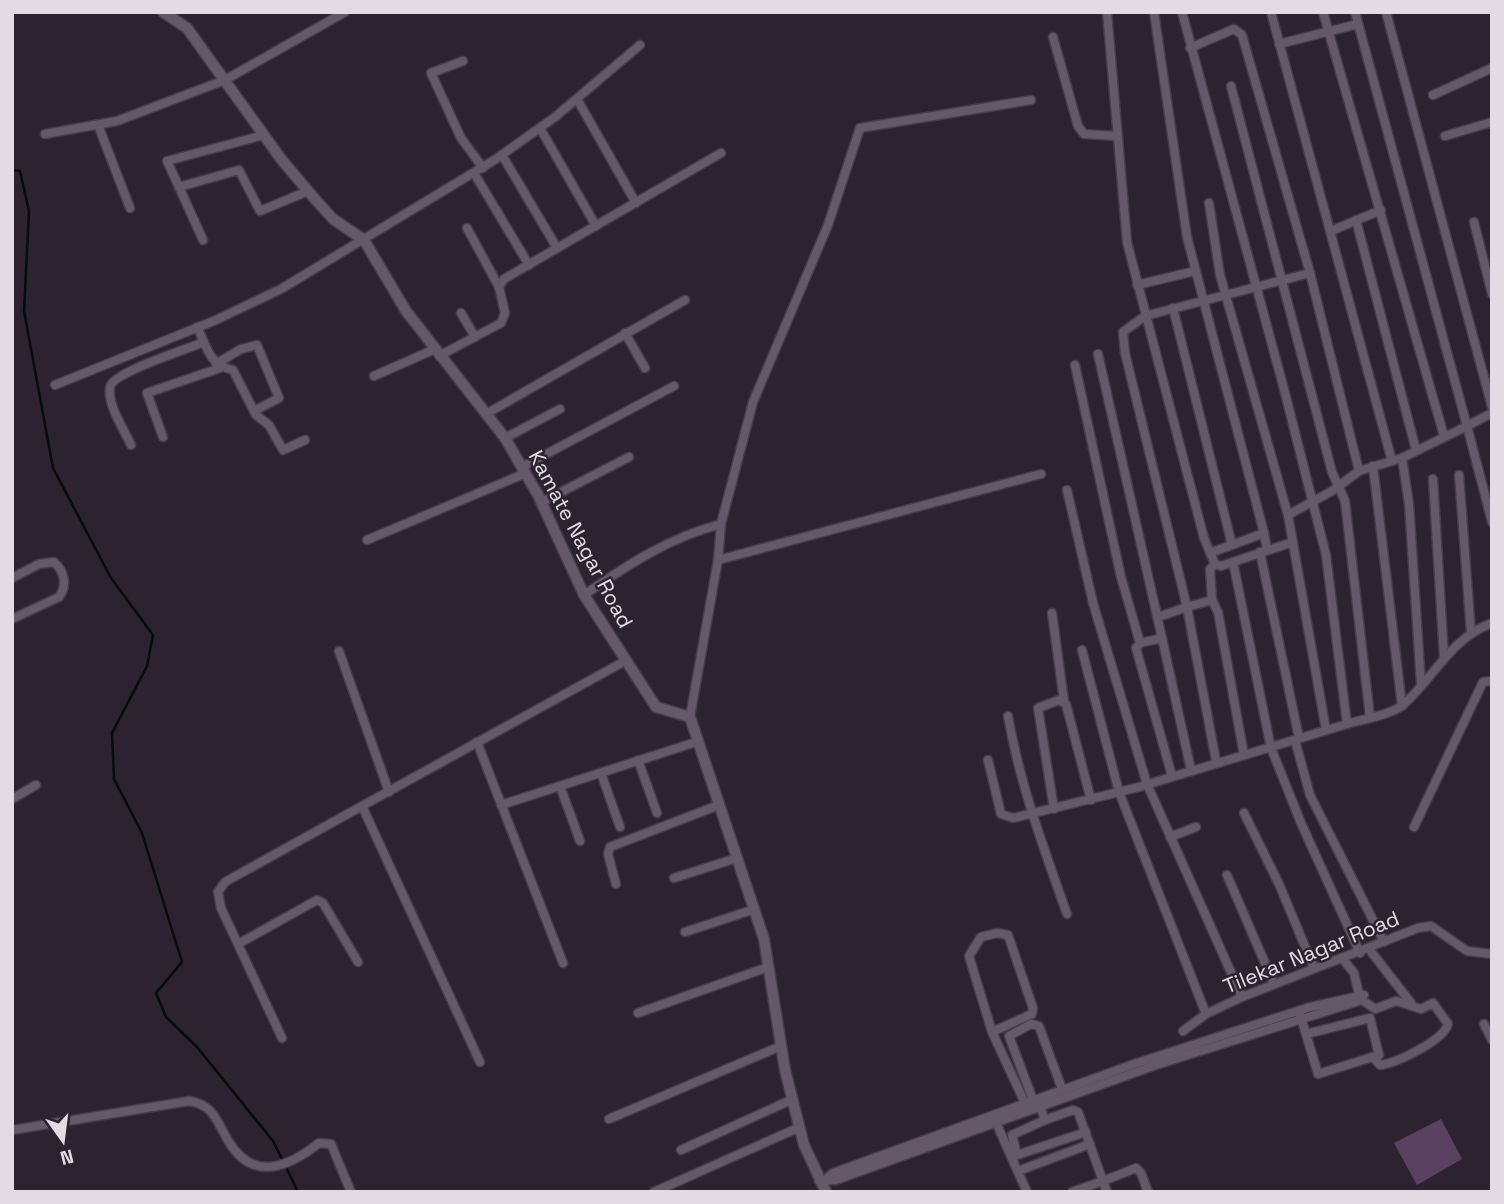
<svg xmlns="http://www.w3.org/2000/svg" width="1504" height="1204" viewBox="0 0 1504 1204" font-family="'Space Grotesk',sans-serif">
  <style>
    .green { fill: #5a4161 }
    .lines { fill: none; stroke-linecap: round; stroke-linejoin: round }
    .stream { stroke: #000f0b; stroke-width: 2.5 }
    .minor-casing { stroke: #453d48; stroke-width: 11 }
    .tertiary-casing { stroke: #453d48; stroke-width: 13 }
    .minor { stroke: #655969; stroke-width: 8 }
    .tertiary { stroke: #655969; stroke-width: 10 }
    .labels { text-anchor: middle; dominant-baseline: central; stroke-width: 5; stroke-linejoin: round; paint-order: stroke }
    .street-label { font-size: 21px; fill: #e2dbe4; stroke: #2c2230 }
  </style>
  <rect width="100%" height="100%" fill="#2c2230"/>
  <polygon class="green" points="1441,1119 1462,1159 1417,1185 1394,1143"/>
  <g class="lines">
    <g class="stream">
      <polyline points="12,170 20,171 29,211 24,311 53,468 111,578 153,635 147,666 112,733 114,779 142,833 182,962 156,993 166,1017 197,1047 273,1141 283,1161"/>
      <polyline points="286,1167 298,1192"/>
    </g>
    <defs>
      <g id="minor">
        <polyline points="1107,12 1127,242 1204,538 1215,564 1221,566 1293,542"/>
        <polyline points="1154,12 1187,237 1264,533"/>
        <polyline points="1271,12 1392,461"/>
        <polyline points="1323,12 1444,436"/>
        <polyline points="1386,12 1492,407"/>
        <polyline points="1053,37 1078,126 1084,134 1116,136"/>
        <polyline points="1279,44 1358,24"/>
        <polyline points="1190,48 1234,29 1242,35 1310,273"/>
        <polyline points="463,61 431,73 461,138 483,168"/>
        <polyline points="1231,86 1332,472 1345,501 1370,717"/>
        <polyline points="1433,95 1492,68"/>
        <polyline points="577,99 636,203"/>
        <polyline points="98,125 130,208"/>
        <polyline points="540,128 596,226"/>
        <polyline points="45,134 117,121 225,80 345,12"/>
        <polyline points="1445,136 1492,122"/>
        <polyline points="502,155 557,248"/>
        <polyline points="474,173 529,265"/>
        <polyline points="179,187 167,161 264,135"/>
        <polyline points="1209,203 1220,275 1288,515"/>
        <polyline points="1356,220 1416,450"/>
        <polyline points="1474,222 1492,294"/>
        <polyline points="467,228 499,287"/>
        <polyline points="1331,231 1381,210"/>
        <polyline points="203,240 179,187 239,170 260,211 308,191"/>
        <polyline points="1137,285 1195,271"/>
        <polyline points="1173,308 1232,545"/>
        <polyline points="461,313 475,337"/>
        <path d="M197,327C207,347 209,365 233,370L256,415L269,425L283,450L305,440"/>
        <polyline points="625,333 645,368"/>
        <polyline points="1098,354 1162,638"/>
        <polyline points="439,356 501,323 505,313 499,287 504,279 721,153"/>
        <polyline points="216,364 241,349 257,345 279,398 254,411"/>
        <polyline points="1075,365 1121,577 1140,643 1162,638 1191,770"/>
        <polyline points="374,376 435,349"/>
        <polyline points="55,385 216,320 281,289 496,159 555,117 640,45"/>
        <polyline points="1492,413 1467,426 1492,522"/>
        <polyline points="486,414 685,300"/>
        <polyline points="163,437 147,393 220,368"/>
        <polyline points="505,438 560,409"/>
        <path d="M131,445C124,429 107,405 110,387C113,372 188,349 204,342"/>
        <polyline points="1402,458 1409,504 1421,684"/>
        <polyline points="1373,466 1402,706"/>
        <polyline points="522,467 674,386"/>
        <polyline points="1459,475 1471,633"/>
        <polyline points="1433,479 1444,657"/>
        <polyline points="1067,490 1093,603 1147,784 1242,997"/>
        <polyline points="542,502 629,457"/>
        <polyline points="367,540 526,473"/>
        <polyline points="1260,552 1299,738"/>
        <polyline points="1210,553 1264,533 1267,549"/>
        <polyline points="718,560 1041,474"/>
        <polyline points="1233,562 1271,748 1301,823 1360,953"/>
        <path d="M12,578L39,564L54,562C64,571 68,585 59,597L12,619"/>
        <path d="M584,595C629,564 668,538 721,524"/>
        <polyline points="1212,600 1210,569 1215,564"/>
        <polyline points="1052,613 1064,701"/>
        <polyline points="1158,617 1187,607 1125,353 1123,332 1145,316 1310,273 1359,471"/>
        <polyline points="1140,643 1136,648 1172,776"/>
        <polyline points="1082,650 1119,792 1206,1014"/>
        <polyline points="339,651 389,792"/>
        <path d="M1008,716C1020,785 1044,849 1067,914"/>
        <polyline points="690,717 718,560 721,524 753,402 828,225 860,128 1031,100"/>
        <path d="M1347,724C1363,719 1392,715 1404,704C1435,676 1451,638 1492,623"/>
        <polyline points="1326,730 1288,515 1332,491 1359,471 1402,458 1467,426 1355,12"/>
        <polyline points="1295,740 1310,795 1384,942"/>
        <polyline points="477,742 563,963"/>
        <polyline points="638,760 657,813"/>
        <polyline points="988,760 1001,814 1013,818 1139,787 1347,724 1326,555 1284,389 1182,12"/>
        <polyline points="1216,761 1187,607 1212,600 1218,612 1244,755"/>
        <polyline points="601,773 620,827"/>
        <polyline points="560,786 580,841"/>
        <polyline points="12,799 36,785"/>
        <polyline points="501,805 696,742"/>
        <polyline points="1054,809 1038,708 1059,700 1066,704 1091,800"/>
        <polyline points="1244,813 1279,884 1314,968"/>
        <polyline points="1414,827 1483,682 1492,681"/>
        <polyline points="1170,837 1196,827"/>
        <polyline points="1227,875 1274,984"/>
        <polyline points="674,878 737,858"/>
        <polyline points="616,884 608,854 610,847 719,805"/>
        <polyline points="685,932 755,909"/>
        <polyline points="238,944 317,900 323,903 358,962"/>
        <polyline points="1369,949 1411,1003"/>
        <polyline points="1342,958 1354,973 1359,994"/>
        <path d="M1362,1000L1375,1009L1396,1001L1421,1009L1433,1003L1448,1024C1444,1040 1397,1063 1380,1065L1373,1057"/>
        <polyline points="638,1013 768,967"/>
        <polyline points="1300,1015 1306,1034 1370,1018 1379,1055 1318,1074 1306,1034"/>
        <polyline points="1484,1024 1492,1040"/>
        <polyline points="1183,1031 1206,1014 1242,997 1418,928 1431,926 1467,951 1492,954"/>
        <polyline points="992,1032 1032,1014 1033,1008 1008,935 997,933 981,937 969,956 992,1032 1025,1103"/>
        <polyline points="282,1038 221,908 218,892 225,882 362,806"/>
        <polyline points="480,1062 362,806 625,661"/>
        <polyline points="1033,1100 1009,1036 1031,1024 1039,1026 1062,1089"/>
        <polyline points="1040,1106 1045,1120 1073,1110 1078,1112 1103,1181 1072,1192"/>
        <polyline points="994,1118 1027,1192"/>
        <polyline points="609,1119 781,1046"/>
        <polyline points="1045,1120 1012,1135 1017,1155 1086,1132"/>
        <path d="M12,1130L189,1101C215,1105 217,1123 229,1142C254,1183 290,1166 319,1143L331,1144L351,1192"/>
        <polyline points="681,1150 793,1099"/>
        <polyline points="1018,1171 1090,1144"/>
        <polyline points="819,1181 836,1180 1156,1065 1362,1000 1364,995 1310,1007 1137,1063 833,1173 826,1179"/>
        <polyline points="654,1192 800,1127"/>
        <polyline points="1107,1192 1103,1181 1136,1168 1141,1173 1148,1192"/>
      </g>
      <polyline id="tertiary" points="163,12 187,28 281,159 314,198 333,219 364,240 406,311 505,438 538,495 584,595 656,707 690,717 764,939 785,1070 804,1145 826,1192"/>
    </defs>
    <use href="#minor" class="minor-casing"/>
    <use href="#tertiary" class="tertiary-casing"/>
    <use href="#minor" class="minor"/>
    <use href="#tertiary" class="tertiary"/>
  </g>
  <g class="labels">
    <g class="street-label">
      <text transform="translate(581 539) rotate(62)">Kamate Nagar Road</text>
      <text transform="translate(1311 952) rotate(-22)">Tilekar Nagar Road</text>
    </g>
  </g>
  <rect width="1504" height="1204" fill="none" stroke="#e2dbe4" stroke-width="28"/>
  <g transform="translate(63 1141) rotate(166)" stroke="#2c2230" stroke-width="5" paint-order="stroke">
  <path d="M0-5L12 26L0 18L-12 26Z" fill="#e2dbe4"/>
  <text y="-10" font-size="19" font-weight="bold" text-anchor="middle" fill="#e2dbe4">N</text>
  </g>
</svg>
